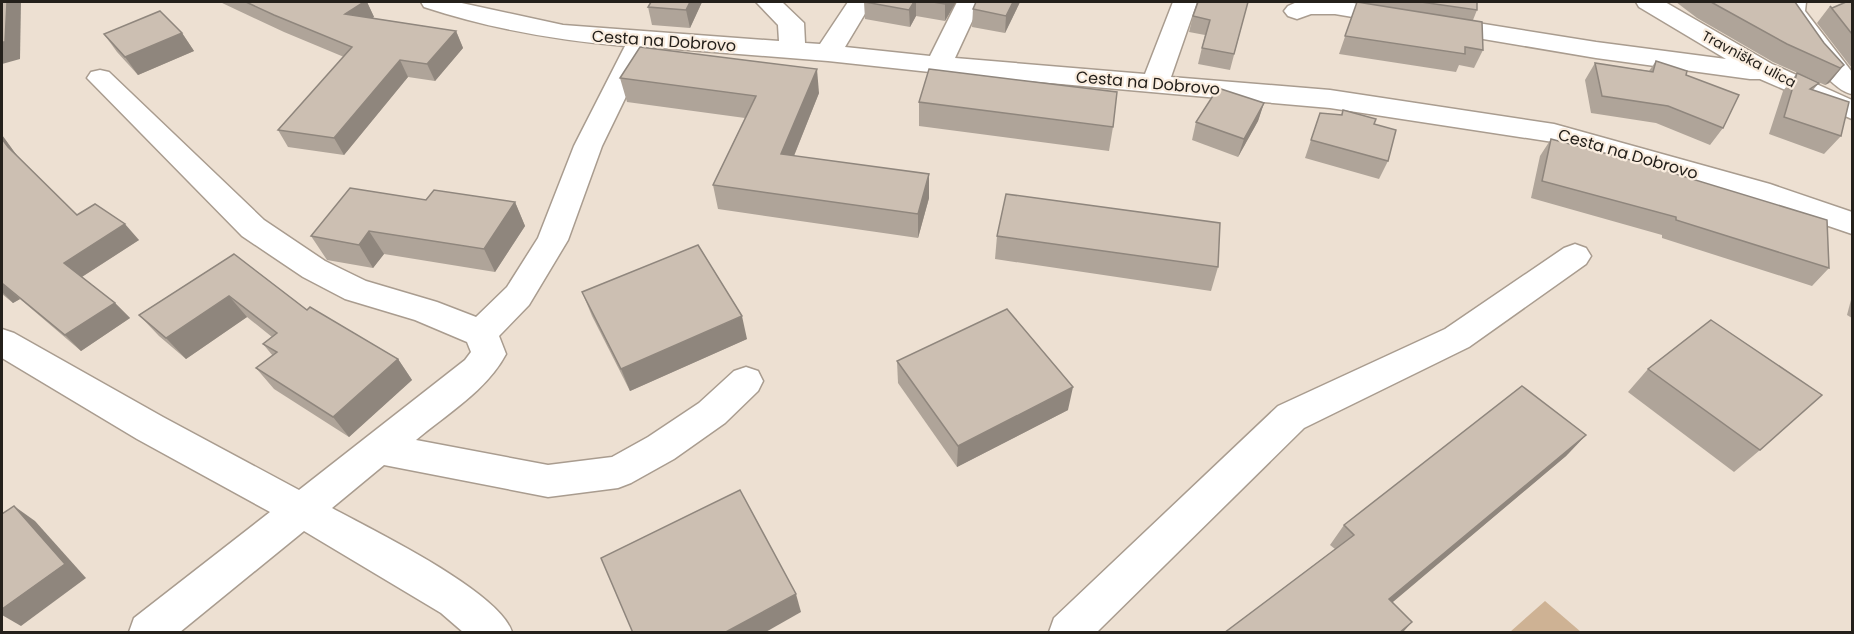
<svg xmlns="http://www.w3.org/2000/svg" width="1854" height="634" viewBox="0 0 1854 634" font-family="Poppins,sans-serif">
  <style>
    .green { fill: #ceb294 }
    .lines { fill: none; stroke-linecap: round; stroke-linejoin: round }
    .minor-casing { stroke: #a99c8f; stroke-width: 3 }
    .minor { fill: #fff; fill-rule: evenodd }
    .wall { fill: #afa499 }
    .shaded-wall { fill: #8f867d }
    .building { fill: #ccbfb2; stroke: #8f867d; stroke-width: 1.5 }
    .labels { text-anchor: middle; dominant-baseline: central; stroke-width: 4.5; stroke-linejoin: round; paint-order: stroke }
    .far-street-label { font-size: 14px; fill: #24201b; stroke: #faeddf }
    .street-label { font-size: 16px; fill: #24201b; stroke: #faeddf }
  </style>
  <rect width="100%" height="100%" fill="#ede0d2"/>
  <polygon class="green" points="1545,601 1581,632 1510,632"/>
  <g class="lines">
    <defs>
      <g id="minor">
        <path d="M421,2H457L563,25L779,41L778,25L756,2H782L804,23L805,43L820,44L848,2H872L845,47L930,56L957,2H981L955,58L1145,74L1173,2H1197L1171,77L1330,90L1554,124L1770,184L1852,212V234L1749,199L1553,142L1330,108L939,73L828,61L650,47L602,146L568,240L529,305L499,336L506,354C487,390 447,414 416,440L548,465L612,457L648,437L699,403L734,371L746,367L758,371L763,381L758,391L725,423L674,459L631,483L618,488L548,497L384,465L332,508C374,531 499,591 512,632H463L441,613L304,531L180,632H129L134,618L270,512L137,439L2,358V329L14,333L163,417L299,490L465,360L471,352L467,342L415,320L345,299L303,277L242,236L87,78L91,72L100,70L109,72L264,220L325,261L366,281L437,302L476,317L507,287L538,238L574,146L625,46C555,40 491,29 424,7Z"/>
        <polygon points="1297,2 1347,2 1596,42 1726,59 1639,7 1636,2 1665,2 1772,64 1852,100 1852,119 1760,79 1750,79 1596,58 1335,14 1311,14 1297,19 1288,16 1284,11 1288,6"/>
        <path d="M1782,2H1806L1805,11L1852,72V94C1826,89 1795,33 1779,11Z"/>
        <polygon points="1575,244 1586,248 1591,256 1586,264 1469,347 1304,428 1097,632 1049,632 1054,618 1278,406 1445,329 1564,248"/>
      </g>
    </defs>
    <use href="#minor" class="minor-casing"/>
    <use href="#minor" class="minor"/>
  </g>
  <g class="wall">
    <polygon points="220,2 367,2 374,17 372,18 456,31 463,48 435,81 408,77 344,155 288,147 278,130 344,57 284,32"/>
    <polygon points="651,2 702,2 690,28 652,25 648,7"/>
    <polygon points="864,2 956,2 945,21 916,16 910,27 865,19"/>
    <polygon points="976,2 1020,2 1005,33 972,27 973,9"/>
    <polygon points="1248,2 1230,70 1198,64 1205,35 1189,32 1193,16"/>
    <polygon points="1357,2 1477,2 1477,10 1473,20 1483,50 1474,68 1459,65 1456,72 1339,54"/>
    <polygon points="1676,2 1795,2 1824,43 1844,65 1829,83 1825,85 1773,62 1697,18"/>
    <polygon points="1852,2 1852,66 1851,67 1817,23 1830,6 1832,8"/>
    <polygon points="182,33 194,51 138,75 117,52 104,34"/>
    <polygon points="1656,61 1686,75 1723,128 1710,145 1656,123 1591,113 1585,80 1595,63 1649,71"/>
    <polygon points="1797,73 1819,83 1813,90 1841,136 1824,154 1769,134 1783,91"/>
    <polygon points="620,78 819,93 794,156 929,174 929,198 918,238 718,209 713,185 745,118 627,102"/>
    <polygon points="919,102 1113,127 1109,151 919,126"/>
    <polygon points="1264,103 1258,121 1238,157 1192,140 1196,122"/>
    <polygon points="1343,110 1374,124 1388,161 1379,179 1305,158 1320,113 1341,115"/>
    <polygon points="2,135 18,157 77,215 139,240 82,277 115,303 130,318 81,351 20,299 13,303 2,294"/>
    <polygon points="1551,139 1669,172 1829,268 1812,286 1662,238 1662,235 1531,198 1540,156"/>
    <polygon points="426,200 515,202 525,226 495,272 384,254 373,268 327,260 311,236"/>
    <polygon points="997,236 1218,267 1211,291 995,259"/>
    <polygon points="234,254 307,310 398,359 412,380 349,437 274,389 256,368 273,356 263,344 272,337 247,317 186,359 159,336 139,315"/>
    <polygon points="582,292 747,339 630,391 592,316"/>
    <polygon points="1852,296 1852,318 1847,315"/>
    <polygon points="897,361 1068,410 957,467 898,383"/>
    <polygon points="1648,369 1760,450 1734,472 1628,392"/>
    <polygon points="1586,435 1566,456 1392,602 1412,622 1402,633 1224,633 1335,549 1330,545 1344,525"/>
  </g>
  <g class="shaded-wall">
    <polygon points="7,2 21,2 20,59 2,64 2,42"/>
    <polygon points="364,2 367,2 374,17 354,31 345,14"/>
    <polygon points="690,2 702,2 690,28 686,10"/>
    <polygon points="914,2 916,2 916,16 910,27 909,10"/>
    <polygon points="946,2 956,2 945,21 945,4"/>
    <polygon points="1013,2 1020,2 1005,33 1006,16"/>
    <polygon points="456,31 463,48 435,81 427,64"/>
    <polygon points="182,33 194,51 138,75 125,57"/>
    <polygon points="400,60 408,77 344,155 334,138"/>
    <polygon points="1844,65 1829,83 1825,85 1840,68"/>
    <polygon points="817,69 819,93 785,178 781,154"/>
    <polygon points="1264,103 1258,121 1238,157 1244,139"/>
    <polygon points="2,135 23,164 8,147 2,139"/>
    <polygon points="929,174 929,198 918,238 918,214"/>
    <polygon points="515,202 525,226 495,272 484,249"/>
    <polygon points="125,224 139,240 80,278 64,263"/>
    <polygon points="369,231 384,254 373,268 359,245"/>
    <polygon points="2,284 3,284 20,299 13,303 2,292"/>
    <polygon points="229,296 247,317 186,359 166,338"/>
    <polygon points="115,303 130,318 81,351 65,335"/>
    <polygon points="742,316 747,339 630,391 621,369"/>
    <polygon points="398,359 412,380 349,437 333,417"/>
    <polygon points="1073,387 1068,410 957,467 958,446"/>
    <polygon points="1586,435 1566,456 1374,618 1389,599"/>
    <polygon points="14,506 35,521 86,578 21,626 2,615"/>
    <polygon points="796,594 801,612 764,633 724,633"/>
    <polygon points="1412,622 1402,633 1399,633"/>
  </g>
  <g class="building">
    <polygon points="2,2 7,2 5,42 2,42"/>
    <polygon points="246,2 364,2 345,14 456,31 427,64 400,60 334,138 278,130 352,47 274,15"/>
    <polygon points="651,2 690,2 686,10 648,7"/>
    <polygon points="865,2 914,2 909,10"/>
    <polygon points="933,2 946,2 945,4"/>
    <polygon points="976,2 1013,2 1006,16 973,9"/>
    <polygon points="1198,2 1248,2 1234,54 1202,48 1210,20 1193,16"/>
    <polygon points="1357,2 1482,22 1483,50 1465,47 1465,54 1345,36"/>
    <polygon points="1421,2 1477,2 1477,10"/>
    <polygon points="1711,2 1795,2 1824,43 1844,65 1840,68 1787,44"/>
    <polygon points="1846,2 1852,2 1852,34 1830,6 1832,8"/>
    <polygon points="160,11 182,33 125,57 104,34"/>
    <polygon points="640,47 817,69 781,154 929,174 918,214 713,185 756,96 620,78"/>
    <polygon points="1656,61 1687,71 1686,75 1739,95 1723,128 1668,106 1602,96 1595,63 1653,72"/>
    <polygon points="929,69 1117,92 1113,127 919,102"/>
    <polygon points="1797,73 1819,83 1810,89 1849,102 1841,136 1784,117"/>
    <polygon points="1218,88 1264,103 1244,139 1196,122"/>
    <polygon points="1343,110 1376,119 1374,124 1396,130 1388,161 1311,140 1320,113 1342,115"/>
    <polygon points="2,139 8,147 77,215 95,204 125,224 64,263 115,303 65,335 3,284 2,284"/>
    <polygon points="1551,139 1669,170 1669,172 1827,220 1829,268 1676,220 1676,217 1542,181"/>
    <polygon points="350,188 426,200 434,190 515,202 484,249 369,231 359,245 311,236"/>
    <polygon points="1006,194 1220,223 1218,267 997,236"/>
    <polygon points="698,245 742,316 621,369 582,292"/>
    <polygon points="234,254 307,310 310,307 398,359 333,417 256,368 277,352 263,344 277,333 229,296 166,338 139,315"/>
    <polygon points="1007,309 1073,387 958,446 897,361"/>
    <polygon points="1711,320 1822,395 1760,450 1648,369"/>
    <polygon points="1522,386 1586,435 1389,599 1412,622 1399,633 1224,633 1354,535 1344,525"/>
    <polygon points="740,490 796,594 724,633 633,633 601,558"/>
    <polygon points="14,506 65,564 2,609 2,514"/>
  </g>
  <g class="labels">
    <g class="far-street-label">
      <text transform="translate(1749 59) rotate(28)">Travniška ulica</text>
    </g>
    <g class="street-label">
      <text transform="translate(664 41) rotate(4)">Cesta na Dobrovo</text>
      <text transform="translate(1148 83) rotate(5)">Cesta na Dobrovo</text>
      <text transform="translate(1628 154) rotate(16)">Cesta na Dobrovo</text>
    </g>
  </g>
  <rect width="1854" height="634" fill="none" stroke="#24201b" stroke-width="6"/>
</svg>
